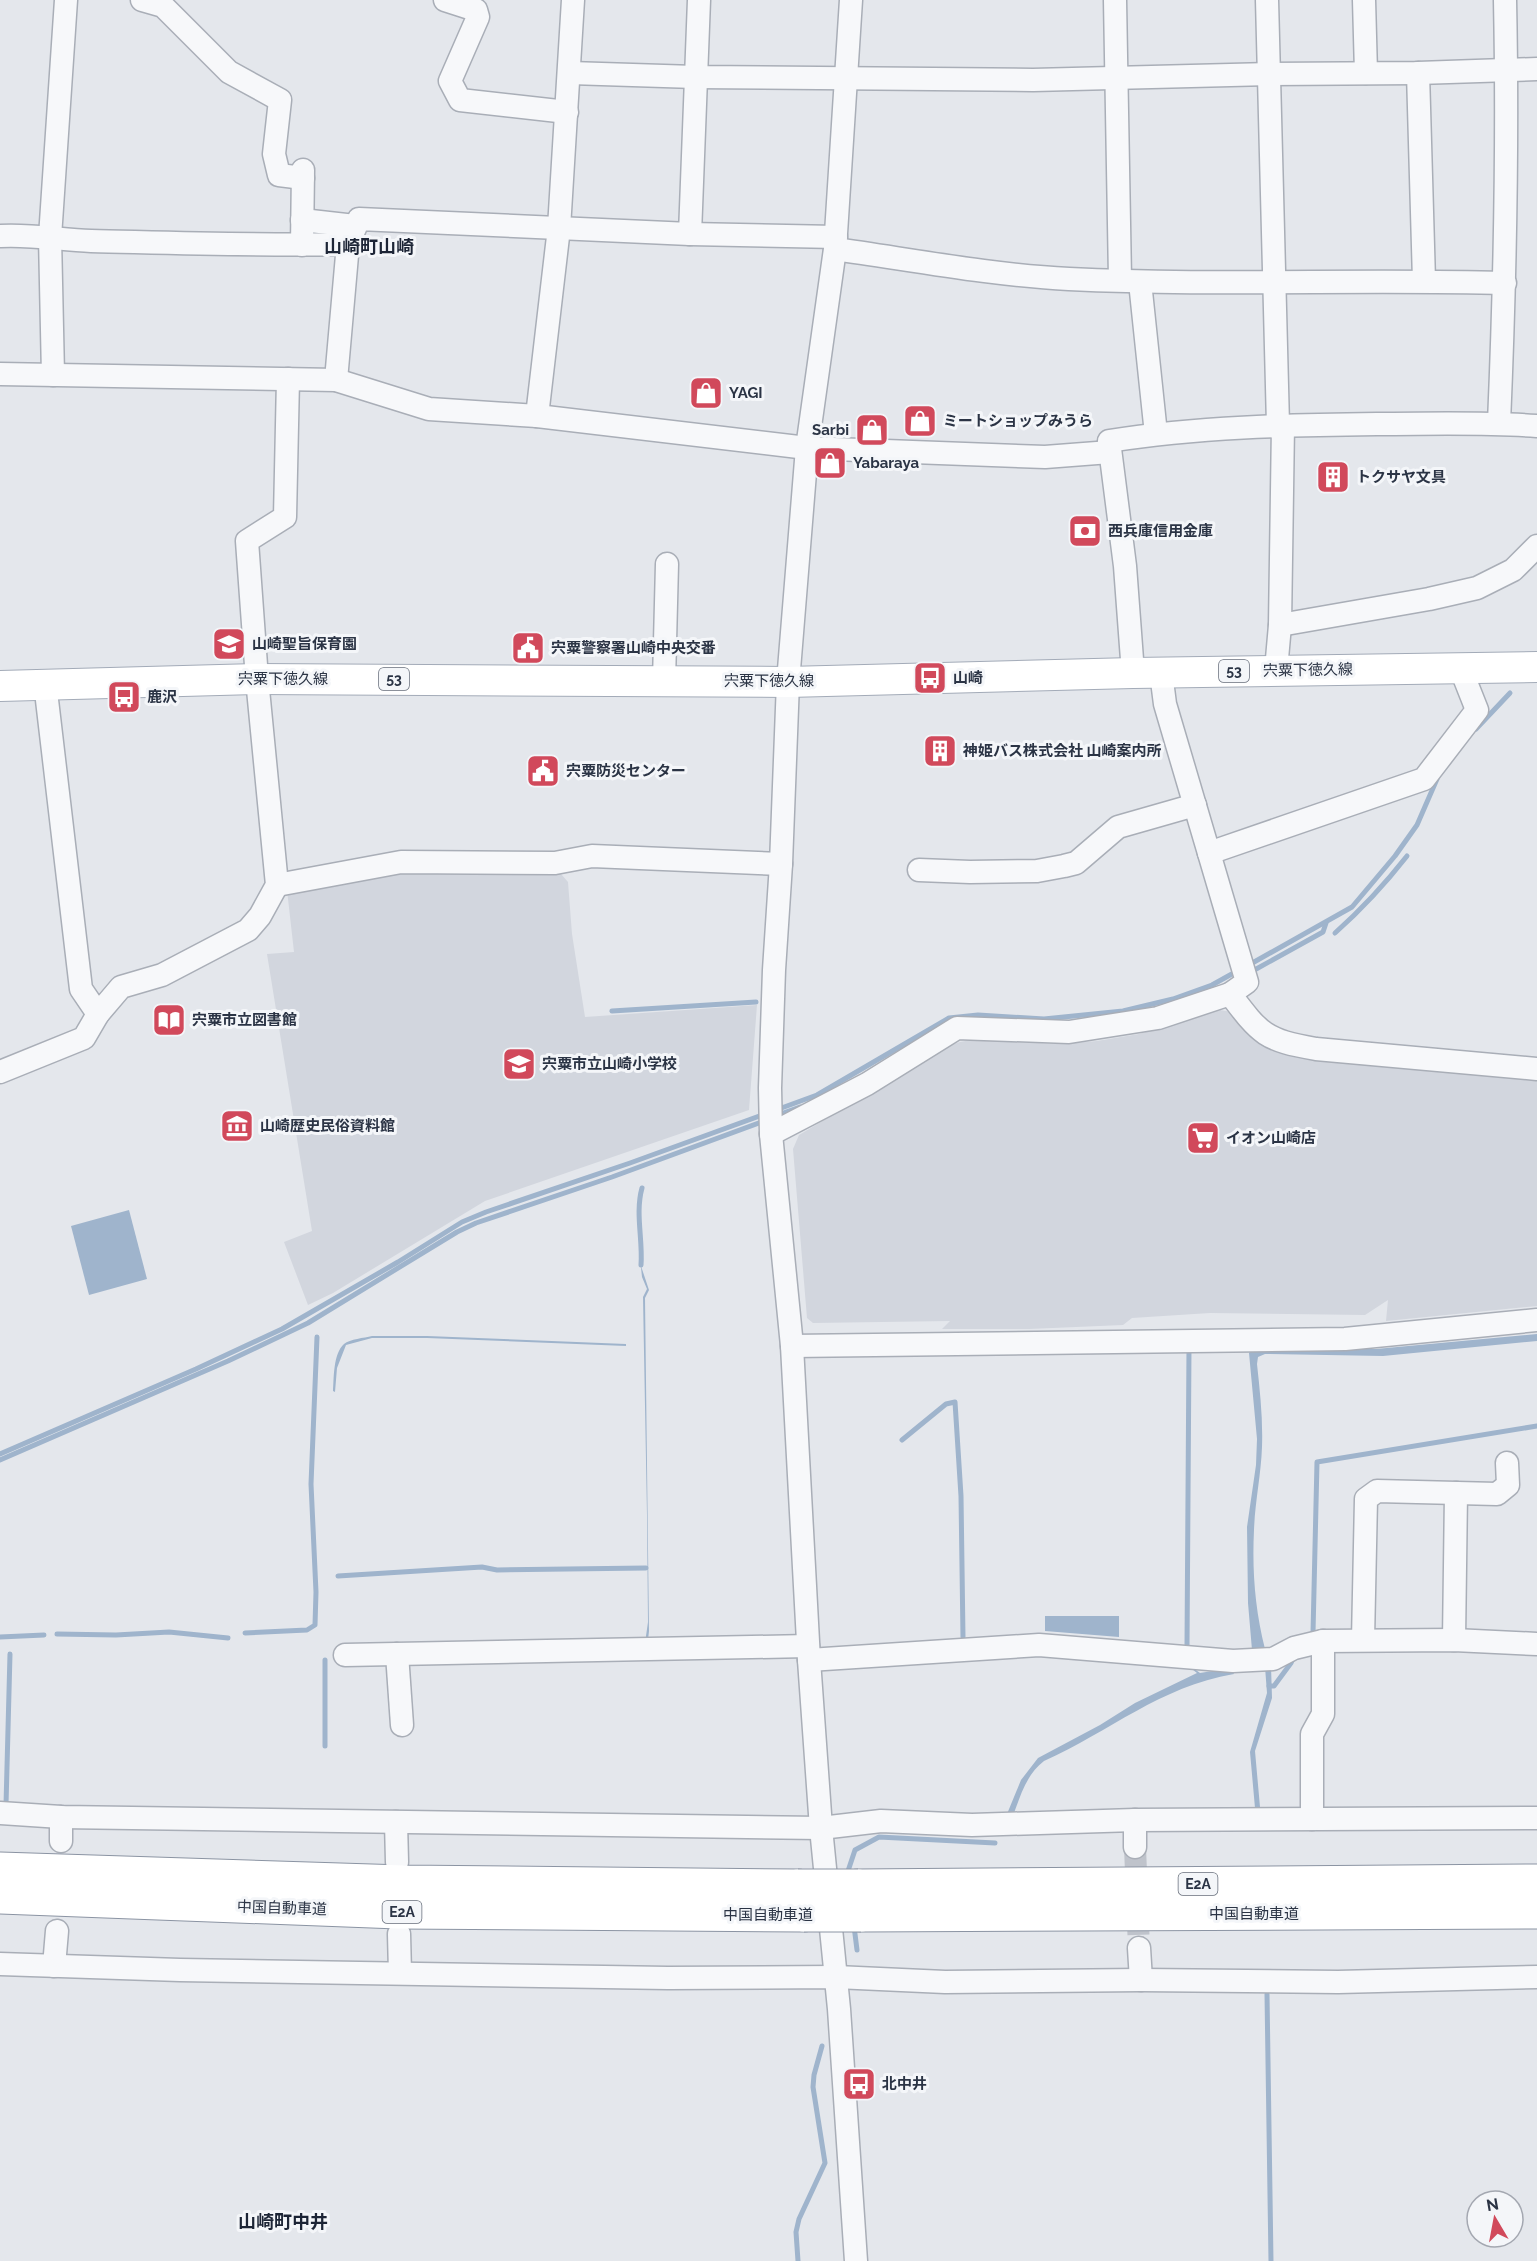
<svg xmlns="http://www.w3.org/2000/svg" width="1537" height="2261" viewBox="0 0 1537 2261" font-family="Raleway,'Noto Sans JP',sans-serif">
  <style>
    .built { fill: #d2d6de }
    .water { fill: #9fb4cc }
    .lines { fill: none; stroke-linecap: round; stroke-linejoin: round }
    .stream { stroke: #9fb4cc; stroke-width: 5 }
    .minor-tunnel { stroke: #bfc3cb; stroke-width: 22; stroke-dasharray: 22 11; stroke-linecap: butt }
    .minor-casing { stroke: #a9aeb7; stroke-width: 25 }
    .major-casing { stroke: #a3abb8; stroke-width: 32 }
    .highway-casing { stroke: #8b94a3; stroke-width: 35 }
    .minor { stroke: #f7f8fa; stroke-width: 22 }
    .major { stroke: #fff; stroke-width: 30 }
    .highway { stroke: #fff; stroke-width: 33 }
    .highway-bridge-casing { stroke: #8b94a3; stroke-width: 35; stroke-linecap: butt }
    .highway-bridge { stroke: #fff; stroke-width: 33 }
    .labels { text-anchor: middle; dominant-baseline: central; stroke-width: 6; stroke-linejoin: round; paint-order: stroke }
    .shield { fill: #f4f6f9; stroke: #676e7b; stroke-width: 1.5 }
    .shield-label { font-size: 14px; font-weight: bold; fill: #2b3445 }
    .poi-label { font-size: 15px; font-weight: bold; fill: #2b3445; stroke: #f4f6f9; text-anchor: start }
    .street-label { font-size: 15px; fill: #2b3445; stroke: #f4f6f9 }
    .quarter-label { font-size: 18px; font-weight: bold; fill: #1d2536; stroke: #f4f6f9 }
  </style>
  <rect width="100%" height="100%" fill="#e4e7ec"/>
  <g class="built">
    <polygon points="394,872 561,874 568,882 572,934 585,1017 757,1005 749,1110 485,1201 333,1293 308,1305 284,1242 312,1231 267,954 294,952 287,890"/>
    <polygon points="1220,1010 1232,1012 1249,1036 1275,1051 1537,1079 1537,1306 1386,1321 1388,1300 1365,1315 1210,1313 1132,1318 1123,1325 1029,1329 942,1329 950,1321 813,1323 807,1318 793,1149 799,1135 948,1046 960,1042 971,1040 1063,1044 1097,1041 1139,1034"/>
  </g>
  <g class="water">
    <polygon points="129,1210 147,1279 89,1295 71,1226"/>
    <polygon points="640,1258 643,1258 641,1266 649,1290 645,1298 649,1631 648,1640 645,1643 648,1622 647,1515 643,1297 647,1289 642,1277"/>
    <path d="M1537,1334V1341L1383,1356L1265,1354L1258,1357L1257,1364C1260,1392 1263,1419 1262,1447C1261,1475 1255,1502 1254,1530C1252,1571 1255,1609 1265,1649L1252,1650L1248,1603L1247,1527L1256,1465L1257,1439L1249,1353L1254,1347L1376,1349Z"/>
    <path d="M372,1336H427L626,1344V1346L427,1338H372L346,1345L337,1368L335,1392L333,1391C334,1378 333,1354 344,1344C350,1339 364,1338 372,1336Z"/>
    <polygon points="1045,1616 1119,1616 1119,1637 1045,1631"/>
    <path d="M1189,1665L1200,1673L1231,1668L1234,1674C1159,1687 1111,1731 1044,1761C1027,1774 1021,1794 1014,1813L1007,1814L1021,1780L1038,1758L1100,1725L1135,1703L1197,1673L1188,1666Z"/>
    <polygon points="1271,1666 1272,1698 1255,1751 1260,1807 1255,1808 1250,1752 1267,1693 1265,1667"/>
  </g>
  <g class="lines">
    <g class="stream">
      <polyline points="1476,729 1510,693"/>
      <path d="M1335,933C1362,909 1385,884 1407,856"/>
      <polyline points="1247,966 1352,907 1395,856 1417,825 1437,779"/>
      <polyline points="1249,973 1323,932 1326,923"/>
      <polyline points="612,1011 756,1002"/>
      <polyline points="776,1110 817,1095 949,1018 978,1015 1044,1019 1123,1011 1173,999 1212,985 1239,970"/>
      <polyline points="775,1116 800,1107"/>
      <path d="M641,1265C643,1240 635,1213 642,1188"/>
      <polyline points="902,1440 946,1404 955,1402 961,1496 963,1637"/>
      <polyline points="0,1454 196,1369 282,1329 398,1262 462,1222 486,1212 630,1163 765,1114"/>
      <polyline points="0,1460 228,1361 308,1323 457,1232 476,1223 612,1177 764,1121"/>
      <polyline points="338,1576 482,1567 497,1570 646,1568"/>
      <polyline points="245,1633 307,1630 315,1625 316,1592 311,1484 317,1337"/>
      <polyline points="1313,1633 1317,1462 1537,1426"/>
      <polyline points="57,1634 116,1635 169,1632 228,1638"/>
      <polyline points="0,1637 44,1635"/>
      <polyline points="1187,1647 1189,1347"/>
      <polyline points="1269,1686 1274,1686 1291,1663 1294,1656"/>
      <polyline points="325,1746 325,1660"/>
      <polyline points="6,1805 10,1654"/>
      <polyline points="848,1875 848,1871 855,1850 879,1837 995,1843"/>
      <polyline points="854,1926 857,1950"/>
      <polyline points="1267,1994 1271,2261"/>
      <polyline points="798,2261 796,2232 799,2219 825,2163 813,2087 814,2075 822,2046"/>
    </g>
    <polyline class="minor-tunnel" points="1135,1847 1139,1948"/>
    <defs>
      <g id="minor">
        <polyline points="142,0 163,6 229,72 280,100 274,154 279,175 303,178"/>
        <polyline points="445,0 476,10 478,17 450,81 460,100 567,112"/>
        <polyline points="851,0 835,249 807,448 788,682 781,864 774,970 770,1088 771,1134 792,1346 809,1660 821,1828 839,2009 856,2261"/>
        <polyline points="1115,0 1120,279"/>
        <polyline points="1267,0 1278,425"/>
        <polyline points="1364,0 1366,73"/>
        <polyline points="570,73 695,77 1033,80 1270,74 1418,73 1537,69"/>
        <polyline points="1418,73 1424,281"/>
        <polyline points="302,220 355,226"/>
        <polyline points="690,234 699,0"/>
        <path d="M0,236C31,234 61,240 91,241C177,243 262,246 348,244L359,219L690,234L836,237"/>
        <polyline points="302,245 303,170"/>
        <path d="M835,249C913,260 991,275 1069,279C1214,286 1359,279 1505,283"/>
        <polyline points="1140,282 1156,434"/>
        <polyline points="0,374 336,380 429,409 537,416 807,448 1045,457 1110,452"/>
        <polyline points="53,375 50,237 66,0"/>
        <polyline points="336,380 348,244"/>
        <polyline points="537,416 559,228 573,0"/>
        <path d="M1499,423C1505,282 1508,141 1505,0"/>
        <polyline points="1280,625 1429,599 1477,588 1513,570 1537,546"/>
        <polyline points="1276,670 1280,625 1283,425"/>
        <path d="M1133,673L1125,566L1109,441C1198,427 1288,425 1377,424C1431,424 1484,422 1537,426"/>
        <polyline points="1161,673 1165,704 1247,982 1230,994"/>
        <polyline points="664,681 667,564"/>
        <polyline points="45,683 81,989 98,1014"/>
        <polyline points="1209,853 1424,779 1477,710 1460,667"/>
        <polyline points="919,870 970,872 1037,871 1064,866 1076,863 1118,827 1195,805"/>
        <polyline points="277,885 401,862 555,863 592,856 781,864"/>
        <polyline points="0,1072 84,1038 98,1014 121,987 162,975 248,930 260,916 277,885 257,679 247,541 285,517 288,379"/>
        <path d="M771,1134L867,1084L957,1028L1069,1032L1158,1018L1230,994C1261,1035 1265,1040 1316,1049L1537,1069"/>
        <polyline points="792,1346 1345,1339 1537,1320"/>
        <polyline points="1363,1640 1366,1499 1377,1491 1497,1494 1508,1485 1507,1463"/>
        <polyline points="1454,1640 1456,1493"/>
        <polyline points="397,1654 402,1725"/>
        <polyline points="345,1655 808,1646"/>
        <polyline points="809,1660 1039,1645 1233,1661 1273,1659 1294,1648 1323,1641 1454,1640 1537,1644"/>
        <polyline points="0,1813 61,1817 821,1828 881,1821 972,1825 1135,1820 1537,1818"/>
        <polyline points="61,1817 61,1841"/>
        <polyline points="1312,1819 1312,1734 1323,1714 1323,1641"/>
        <polyline points="1135,1820 1135,1847"/>
        <polyline points="396,1822 397,1862"/>
        <polyline points="399,1934 400,1973"/>
        <polyline points="1139,1948 1141,1980"/>
        <polyline points="0,1964 180,1970 668,1978 836,1977 945,1982 1141,1980 1338,1982 1537,1977"/>
        <polyline points="54,1966 57,1931"/>
      </g>
      <polyline id="major" points="0,686 257,679 788,682 1133,673 1537,667"/>
      <g id="highway">
        <polyline points="0,1869 403,1882 798,1886"/>
        <polyline points="858,1886 1537,1881"/>
        <polyline points="0,1897 398,1912 804,1915"/>
        <polyline points="861,1915 1537,1912"/>
      </g>
    </defs>
    <use href="#minor" class="minor-casing"/>
    <use href="#major" class="major-casing"/>
    <use href="#highway" class="highway-casing"/>
    <use href="#minor" class="minor"/>
    <use href="#major" class="major"/>
    <use href="#highway" class="highway"/>
    <defs>
      <g id="highway-bridge">
        <polyline points="798,1886 858,1886"/>
        <polyline points="804,1915 861,1915"/>
      </g>
    </defs>
    <use href="#highway-bridge" class="highway-bridge-casing"/>
    <use href="#highway-bridge" class="highway-bridge"/>
  </g>
  <defs>
    <symbol id="shop-square" viewBox="-11 -11 22 22"><rect x="-9" y="-9" width="18" height="18" rx="4" fill="#d1495b" stroke="#f4f6f9"/><path d="M-5-2.5h2.3a2.7 3.5 0 0 1 5.4 0H5L5.5 6h-11ZM-1.5-2.5h3a1.5 2.3 0 0 0-3 0Z" fill="#fff"/></symbol>
    <symbol id="building-square" viewBox="-11 -11 22 22"><rect x="-9" y="-9" width="18" height="18" rx="4" fill="#d1495b" stroke="#f4f6f9"/><path d="M-4-6H4V6H1V3H-1V6H-4ZM-2.5-4.3h1.7v1.8h-1.7ZM.8-4.3h1.7v1.8H.8ZM-2.5-1h1.7V.8h-1.7ZM.8-1h1.7V.8H.8Z" fill="#fff"/></symbol>
    <symbol id="bank-square" viewBox="-11 -11 22 22"><rect x="-9" y="-9" width="18" height="18" rx="4" fill="#d1495b" stroke="#f4f6f9"/><path d="M-6-4H6V4H-6ZM0-2.3a2.3 2.3 0 1 0 0 4.6a2.3 2.3 0 1 0 0-4.6Z" fill="#fff"/></symbol>
    <symbol id="school-square" viewBox="-11 -11 22 22"><rect x="-9" y="-9" width="18" height="18" rx="4" fill="#d1495b" stroke="#f4f6f9"/><path d="M0-5L7-2L0 1L-7-2ZM-4 1L0 2.5L4 1V4Q0 6-4 4Z" fill="#fff"/></symbol>
    <symbol id="civic-square" viewBox="-11 -11 22 22"><rect x="-9" y="-9" width="18" height="18" rx="4" fill="#d1495b" stroke="#f4f6f9"/><path d="M-.6-6.5H3V-4.5H.6V-3L4-1V1h2V6H-6V1h2V-1L-.6-3ZM-1.2 2.5V6h2.4V2.5Z" fill="#fff"/></symbol>
    <symbol id="bus-square" viewBox="-11 -11 22 22"><rect x="-9" y="-9" width="18" height="18" rx="4" fill="#d1495b" stroke="#f4f6f9"/><path d="M-5-6H5V4H4V6H2V4H-2V6H-4V4H-5ZM-3.5-4V0h7V-4ZM-3.5 1.2v1.5H-2V1.2ZM2 1.2v1.5H3.5V1.2Z" fill="#fff"/></symbol>
    <symbol id="library-square" viewBox="-11 -11 22 22"><rect x="-9" y="-9" width="18" height="18" rx="4" fill="#d1495b" stroke="#f4f6f9"/><path d="M-6-4Q-3-5.5-.7-3.5V5Q-3 3-6 4ZM6-4Q3-5.5 .7-3.5V5Q3 3 6 4Z" fill="#fff"/></symbol>
    <symbol id="museum-square" viewBox="-11 -11 22 22"><rect x="-9" y="-9" width="18" height="18" rx="4" fill="#d1495b" stroke="#f4f6f9"/><path d="M0-6L6-3V-2H-6V-3ZM-5-1h2V3h-2ZM-1-1h2V3h-2ZM3-1h2V3H3ZM-6 4H6V6H-6Z" fill="#fff"/></symbol>
    <symbol id="supermarket-square" viewBox="-11 -11 22 22"><rect x="-9" y="-9" width="18" height="18" rx="4" fill="#d1495b" stroke="#f4f6f9"/><path d="M-6-5.5h2.5l.6 2H6L4.5 2H-2.5L-4.4-4H-6ZM-1.5 3.2a1.3 1.3 0 1 0 .1 0ZM3 3.2a1.3 1.3 0 1 0 .1 0Z" fill="#fff"/></symbol>
  </defs>
  <g fill-rule="evenodd">
    <use href="#shop-square" x="687" y="374" width="38" height="38"/>
    <use href="#shop-square" x="901" y="402" width="38" height="38"/>
    <use href="#shop-square" x="853" y="411" width="38" height="38"/>
    <use href="#shop-square" x="811" y="444" width="38" height="38"/>
    <use href="#building-square" x="1314" y="458" width="38" height="38"/>
    <use href="#bank-square" x="1066" y="512" width="38" height="38"/>
    <use href="#school-square" x="210" y="625" width="38" height="38"/>
    <use href="#civic-square" x="509" y="629" width="38" height="38"/>
    <use href="#bus-square" x="911" y="659" width="38" height="38"/>
    <use href="#bus-square" x="105" y="678" width="38" height="38"/>
    <use href="#building-square" x="921" y="732" width="38" height="38"/>
    <use href="#civic-square" x="524" y="752" width="38" height="38"/>
    <use href="#library-square" x="150" y="1001" width="38" height="38"/>
    <use href="#school-square" x="500" y="1045" width="38" height="38"/>
    <use href="#museum-square" x="218" y="1107" width="38" height="38"/>
    <use href="#supermarket-square" x="1184" y="1119" width="38" height="38"/>
    <use href="#bus-square" x="840" y="2065" width="38" height="38"/>
  </g>
  <g class="labels">
    <g class="shield">
      <rect x="1219" y="660" width="30" height="22" rx="4.5"/>
      <rect x="379" y="668" width="30" height="22" rx="4.5"/>
      <rect x="1178.5" y="1873" width="39" height="22" rx="4.5"/>
      <rect x="382.5" y="1901" width="39" height="22" rx="4.5"/>
    </g>
    <g class="shield-label">
      <text x="1234" y="671">53</text>
      <text x="394" y="679">53</text>
      <text x="1198" y="1884">E2A</text>
      <text x="402" y="1912">E2A</text>
    </g>
    <g class="poi-label">
      <text x="729" y="393">YAGI</text>
      <text x="943" y="421">ミートショップみうら</text>
      <text x="849" y="430" text-anchor="end">Sarbi</text>
      <text x="853" y="463">Yabaraya</text>
      <text x="1356" y="477">トクサヤ文具</text>
      <text x="1108" y="531">西兵庫信用金庫</text>
      <text x="252" y="644">山崎聖旨保育園</text>
      <text x="551" y="648">宍粟警察署山崎中央交番</text>
      <text x="953" y="678">山崎</text>
      <text x="147" y="697">鹿沢</text>
      <text x="963" y="751">神姫バス株式会社 山崎案内所</text>
      <text x="566" y="771">宍粟防災センター</text>
      <text x="192" y="1020">宍粟市立図書館</text>
      <text x="542" y="1064">宍粟市立山崎小学校</text>
      <text x="260" y="1126">山崎歴史民俗資料館</text>
      <text x="1226" y="1138">イオン山崎店</text>
      <text x="882" y="2084">北中井</text>
    </g>
    <g class="street-label">
      <text transform="translate(1308 670) rotate(-1)">宍粟下徳久線</text>
      <text x="283" y="679">宍粟下徳久線</text>
      <text x="769" y="681">宍粟下徳久線</text>
      <text transform="translate(282 1908) rotate(2)">中国自動車道</text>
      <text x="1254" y="1914">中国自動車道</text>
      <text x="768" y="1915">中国自動車道</text>
    </g>
    <g class="quarter-label">
      <text x="369" y="246">山崎町山崎</text>
      <text x="283" y="2221">山崎町中井</text>
    </g>
  </g>
  <g transform="translate(1495 2219) rotate(350)"><circle r="28" fill="#f4f6f9" stroke="#a4a8b1" stroke-width="1.5"/>
  <path d="M0-4.5L10 22L0 15L-10 22Z" fill="#d1495b"/>
  <text y="-9" font-size="16" font-weight="bold" text-anchor="middle" fill="#2b3445">N</text>
  </g>
</svg>
